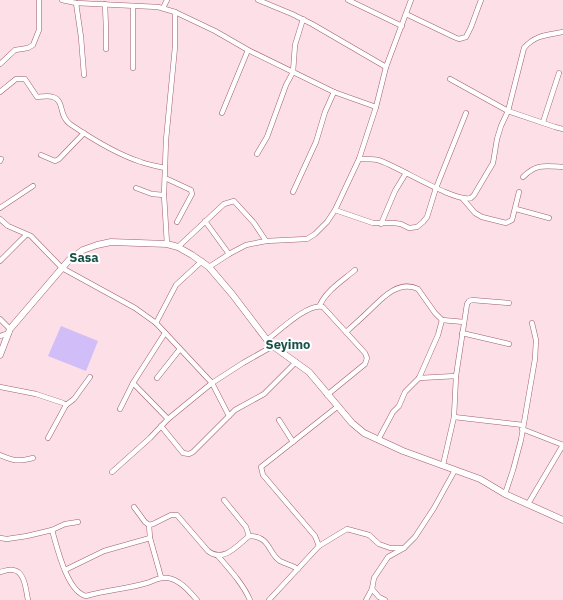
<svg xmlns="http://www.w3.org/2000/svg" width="563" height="600" viewBox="0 0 563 600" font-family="'IBM Plex Sans',sans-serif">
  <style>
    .green { fill: #d1bef8 }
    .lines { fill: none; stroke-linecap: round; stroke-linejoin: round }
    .minor-casing { stroke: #9f5f73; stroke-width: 5.5 }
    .tertiary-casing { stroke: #9f5f73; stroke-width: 7 }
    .minor { stroke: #fff; stroke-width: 4.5 }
    .tertiary { stroke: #fff; stroke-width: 6 }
    .labels { text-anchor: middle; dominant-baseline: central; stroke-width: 4; stroke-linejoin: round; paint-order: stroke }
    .quarter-label { font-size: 13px; font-weight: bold; fill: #1a5249; stroke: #fff }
  </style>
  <rect width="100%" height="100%" fill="#fddfe7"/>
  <polygon class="green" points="61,326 98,341 86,371 48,356"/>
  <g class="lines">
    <defs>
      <g id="minor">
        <polyline points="62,0 76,3 158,7 175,12 215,31 248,50 334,92"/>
        <polyline points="258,0 292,14 312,24 386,67"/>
        <polyline points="348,0 402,26"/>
        <polyline points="76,3 81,37 84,75"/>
        <polyline points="105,4 106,29 106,49"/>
        <polyline points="163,8 167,0"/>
        <polyline points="406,14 454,37 459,39 466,37 471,27 481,0"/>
        <polyline points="0,64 15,50 28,48 33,45 39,30 39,0"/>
        <polyline points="133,68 133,6"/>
        <polyline points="450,79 508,111 555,127 563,129"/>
        <path d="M0,92L16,79H25L37,97C42,97 48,95 53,97C65,101 58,115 70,124C92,139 116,154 141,162C149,165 157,166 165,168"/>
        <polyline points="222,113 248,50"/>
        <polyline points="543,122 559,73"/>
        <polyline points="257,154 267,137 286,85 293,72 295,45 303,19"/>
        <polyline points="41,155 55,161 59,159 84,133"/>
        <path d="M359,159C365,159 372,159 378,160C398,166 455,203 471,198L474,195L493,163L497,139L501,126L508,111L524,48C535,35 547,35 563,32"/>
        <polyline points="0,161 1,159"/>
        <path d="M523,177C537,163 545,166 563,167"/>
        <polyline points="165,178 191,190 192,194 177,222"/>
        <polyline points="136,188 152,194 164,195"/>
        <polyline points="293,192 316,142 325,112 334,92 376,107"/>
        <polyline points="463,199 475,213 482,217 506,223 512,220 519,192"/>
        <polyline points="0,208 33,186"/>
        <polyline points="516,209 549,218"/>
        <polyline points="335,210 373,223 394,223 401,224 409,228 417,227 423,222 427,217 436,188 466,113"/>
        <polyline points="0,219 8,226 31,236 62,268 135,308 156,323 212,383 229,416 235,410 264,394 296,362"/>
        <polyline points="205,221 229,254"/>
        <polyline points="381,224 395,191 406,173"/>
        <polyline points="167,244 164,195 166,140 175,47 175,12"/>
        <polyline points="178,247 224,204 234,201 254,223 266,241"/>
        <polyline points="0,261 26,235"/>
        <polyline points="209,267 229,254 246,245 266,241 307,239 315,234 327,222 335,210 359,159 376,107 386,67 411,0"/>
        <path d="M320,305C327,290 342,281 355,270"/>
        <polyline points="0,319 10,329"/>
        <polyline points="156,323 176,285 202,261"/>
        <path d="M346,332C355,324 364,316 372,308C384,296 400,280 418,289L435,313L442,320L464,322"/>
        <polyline points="165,333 133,383 168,419"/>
        <polyline points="462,333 509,344"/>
        <polyline points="0,336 9,333"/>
        <path d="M267,340C279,331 309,302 323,307L365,353L367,358L365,364L327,395"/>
        <polyline points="157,378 180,349"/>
        <polyline points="419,378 456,376"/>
        <polyline points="0,387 36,394 63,403 66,405 48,438"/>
        <polyline points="66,405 74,399 90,377"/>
        <polyline points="120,409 133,383"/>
        <polyline points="454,417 523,425"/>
        <polyline points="279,420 293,442"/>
        <polyline points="161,426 183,453 189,454 193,452 229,416"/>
        <polyline points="522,429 563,445"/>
        <polyline points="378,440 393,412 399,406 405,392 419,378 438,335 442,320"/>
        <path d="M0,455C14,461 18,462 33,458"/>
        <polyline points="443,465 454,417 456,376 467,304 469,301 472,300 509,303"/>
        <polyline points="112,472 150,438 168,419 212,383 243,363 273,346"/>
        <polyline points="505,494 513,470 521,440 535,359 536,340 532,323"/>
        <polyline points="224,500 246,527 249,536"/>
        <polyline points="528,504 563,445"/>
        <path d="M134,507L145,522L149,525L153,524L171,515H177L208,551C223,563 237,546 249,536C271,536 268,554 280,561C286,564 293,566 298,569"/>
        <polyline points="149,525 150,538 161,577"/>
        <path d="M52,530C57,547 67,592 86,596C106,590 127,589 147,583C154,581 160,576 168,578C180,580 189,591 197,600"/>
        <polyline points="0,538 7,539 27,536 52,530 65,524 78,522"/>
        <polyline points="319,546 315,536 263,475 261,467 337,407"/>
        <path d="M218,556C230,570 243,584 250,600"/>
        <polyline points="65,570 104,551 150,538"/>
        <path d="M0,572C4,571 9,569 13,570C25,571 26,591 28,600"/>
        <polyline points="372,589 379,597 385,600"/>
        <polyline points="269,600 319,546 347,529 369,535 379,544 390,548 404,548"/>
        <polyline points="366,600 372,589 374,578 388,557 404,548 415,537 434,508 455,470"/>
      </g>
      <polyline id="tertiary" points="0,355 10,329 69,260 83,250 97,245 111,242 167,244 178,247 192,255 209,267 232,294 267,340 273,346 309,372 352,423 364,433 403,451 480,479 505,494 563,520"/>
    </defs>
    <use href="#minor" class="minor-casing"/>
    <use href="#tertiary" class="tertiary-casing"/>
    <use href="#minor" class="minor"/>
    <use href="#tertiary" class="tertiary"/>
  </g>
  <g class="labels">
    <g class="quarter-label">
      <text x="84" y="257">Sasa</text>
      <text x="288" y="344">Seyimo</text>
    </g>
  </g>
</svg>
